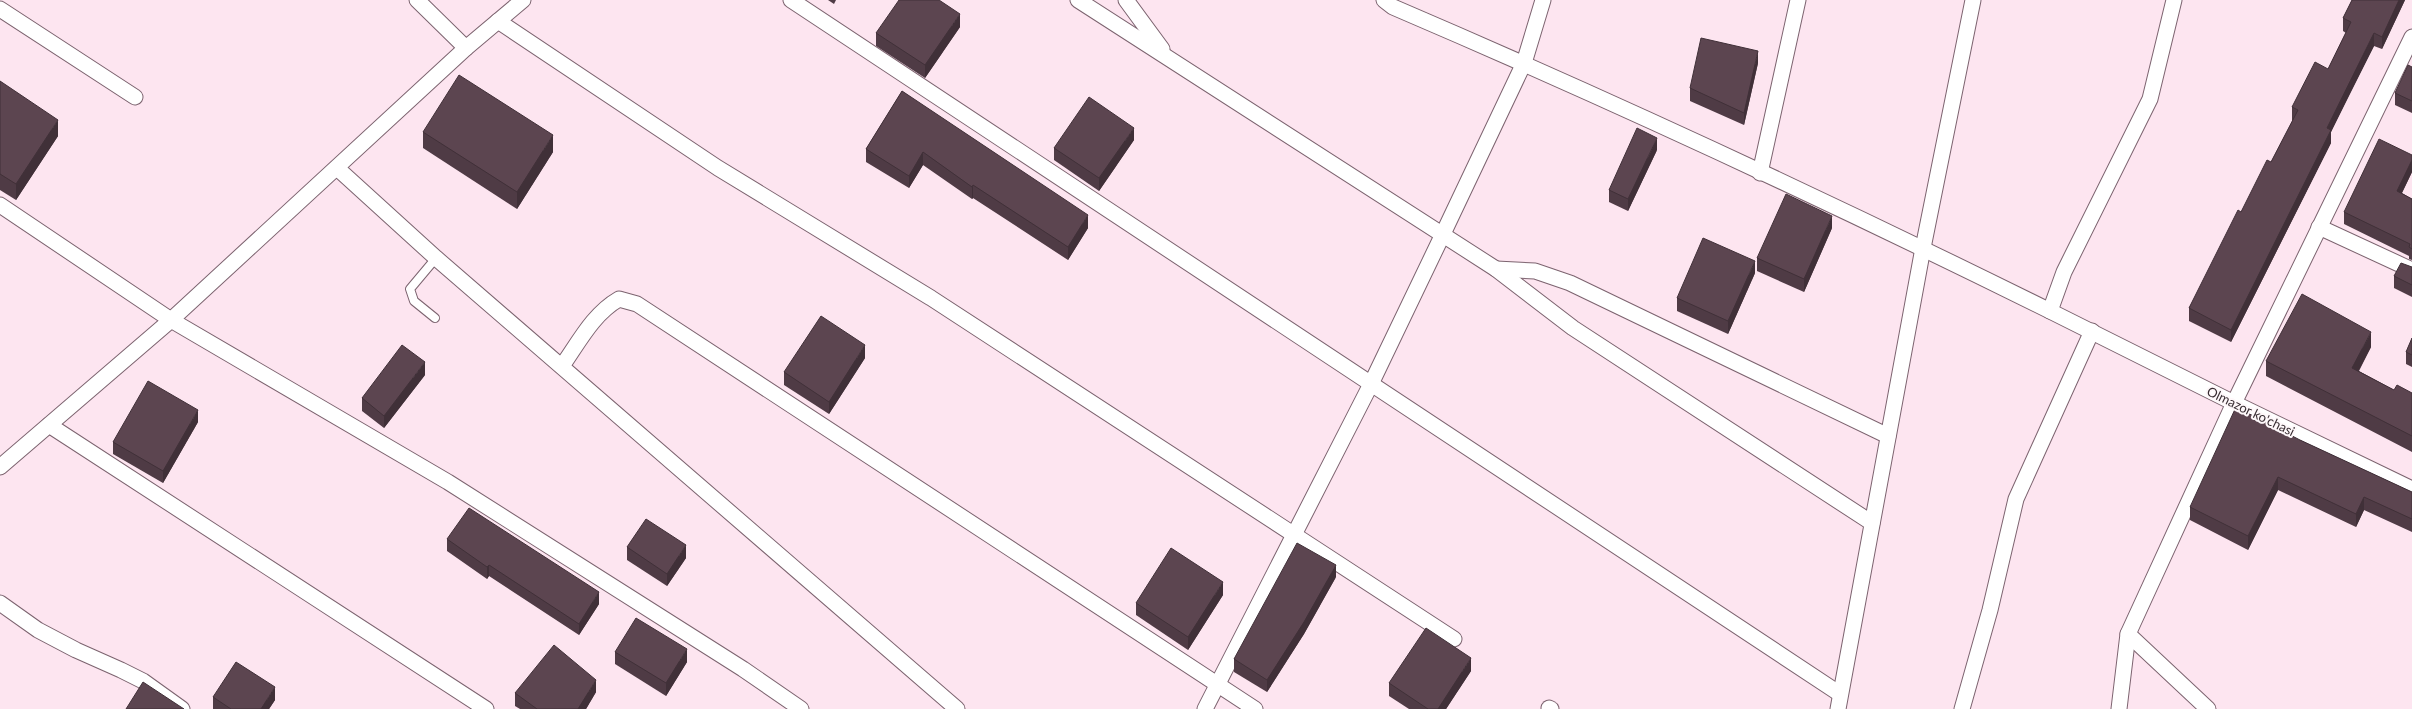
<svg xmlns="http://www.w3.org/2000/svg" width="2412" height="709" viewBox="0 0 2412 709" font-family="Lato,sans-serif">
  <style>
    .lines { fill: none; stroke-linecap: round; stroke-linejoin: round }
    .lane-casing { stroke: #7c636f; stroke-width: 10 }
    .street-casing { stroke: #7c636f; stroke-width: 17 }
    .lane { stroke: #fff; stroke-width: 8 }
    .street { stroke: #fff; stroke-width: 15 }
    .wall { fill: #4f3b45 }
    .shaded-wall { fill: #403038 }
    .building { fill: #5c4550; stroke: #403038 }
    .labels { text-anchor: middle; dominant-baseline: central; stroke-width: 4; stroke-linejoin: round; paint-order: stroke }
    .street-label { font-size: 13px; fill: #372c31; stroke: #fef8fa }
  </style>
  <rect width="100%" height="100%" fill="#fde5f0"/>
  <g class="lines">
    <defs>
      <polyline id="lane" points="435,318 414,301 410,289 436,258"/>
      <g id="street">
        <polyline points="417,0 466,48 523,0"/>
        <polyline points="791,0 1840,694"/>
        <polyline points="1078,0 1496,269 1573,328 1872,523"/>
        <polyline points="1126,0 1162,49"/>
        <path d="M1384,0L1393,7C1615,102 1834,204 2050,311"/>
        <polyline points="2174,0 2150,99 2064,272 2050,311 2234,403 2412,489"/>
        <polyline points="0,9 135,97"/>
        <polyline points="498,21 718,168 931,298 1454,639"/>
        <polyline points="337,168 436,258 957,709"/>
        <polyline points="1760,173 1798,0"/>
        <polyline points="0,205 171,320 448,482 743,669 801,709"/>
        <polyline points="2319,227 2412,270"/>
        <polyline points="1496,269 1535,271 1570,283 1888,436"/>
        <path d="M562,366C579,342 593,314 619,299L637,304L1255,709"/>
        <polyline points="49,425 486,709"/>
        <polyline points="0,467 171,320 466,48"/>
        <polyline points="0,603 38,630 76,650 121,670 143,681 182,709"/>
        <polyline points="2128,634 2208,709"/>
        <polyline points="1549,708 1551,709"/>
        <polyline points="1205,709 1371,384 1442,236 1524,63 1543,0"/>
        <polyline points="1838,709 1923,248 1973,0"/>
        <polyline points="1962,709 1990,610 2016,499 2092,331"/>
        <polyline points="2119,709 2128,634 2234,403 2412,37"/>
      </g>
    </defs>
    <use href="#lane" class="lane-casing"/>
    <use href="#street" class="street-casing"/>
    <use href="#lane" class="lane"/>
    <use href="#street" class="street"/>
  </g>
  <g class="wall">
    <polygon points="828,0 836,0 834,4"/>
    <polygon points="2352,0 2405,0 2382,49 2374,46 2350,93 2331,132 2331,143 2231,342 2189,321 2189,308 2241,212 2271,162 2293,120 2292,120 2292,107 2328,69 2346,33 2343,31 2343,18"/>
    <polygon points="960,27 925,78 876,46 876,33"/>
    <polygon points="1758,63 1744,125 1690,101 1690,88"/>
    <polygon points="2412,67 2412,113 2395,105 2395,93"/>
    <polygon points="0,81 58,136 16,200 0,190"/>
    <polygon points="902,91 1088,228 1068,260 973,198 972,199 923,165 909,188 866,162 866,149"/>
    <polygon points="423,132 553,152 517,209 423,148"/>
    <polygon points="1134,140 1099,191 1054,160 1054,148"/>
    <polygon points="1657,150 1628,211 1609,202 1609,190"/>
    <polygon points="2412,155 2412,172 2402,193 2412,199 2412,260 2409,259 2409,256 2344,224 2344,212"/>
    <polygon points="1832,228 1804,292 1757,271 1757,258"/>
    <polygon points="2412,267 2412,297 2394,288 2394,276"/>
    <polygon points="1755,273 1728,334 1677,311 1677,298"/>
    <polygon points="2412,338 2412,367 2406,364 2406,352"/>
    <polygon points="2371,347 2359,371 2394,390 2412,393 2412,452 2266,376 2266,361"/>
    <polygon points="865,358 829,414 784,385 784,372"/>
    <polygon points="425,375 384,428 362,411 362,398"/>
    <polygon points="198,422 163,483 113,454 113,442"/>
    <polygon points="2300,440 2412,492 2412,532 2364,510 2356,527 2278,490 2248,550 2190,520 2190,507"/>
    <polygon points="447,539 599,604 579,635 489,576 487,579 447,551"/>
    <polygon points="627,547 686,558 667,586 627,560"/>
    <polygon points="1336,577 1304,634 1267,692 1234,672 1234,659"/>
    <polygon points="1223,595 1188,650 1136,615 1136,603"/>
    <polygon points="615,652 687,662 666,696 615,664"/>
    <polygon points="1471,671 1446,709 1409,709 1389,696 1389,683"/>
    <polygon points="596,692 586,709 520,709 515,706 515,693"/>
    <polygon points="213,697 275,700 269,709 213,709"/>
  </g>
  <g class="shaded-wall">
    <polygon points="2399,0 2405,0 2382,49 2382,37"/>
    <polygon points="960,14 960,27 925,78 925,65"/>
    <polygon points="2374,33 2374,46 2331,132 2331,143 2231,342 2231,330 2327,128"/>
    <polygon points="1758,51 1758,63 1744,125 1744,113"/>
    <polygon points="58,120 58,136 16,200 16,184"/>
    <polygon points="1134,128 1134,140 1099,191 1099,178"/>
    <polygon points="553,135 553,152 517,209 517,192"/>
    <polygon points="1657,138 1657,150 1628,211 1628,199"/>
    <polygon points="923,152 923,165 909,188 909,176"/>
    <polygon points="2412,160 2412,172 2397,203 2397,191"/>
    <polygon points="973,185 973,198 972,199 972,187"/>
    <polygon points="1088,215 1088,228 1068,260 1068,247"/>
    <polygon points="1832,216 1832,228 1804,292 1804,279"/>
    <polygon points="1755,261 1755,273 1728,334 1728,321"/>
    <polygon points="2371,332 2371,347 2352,383 2352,368"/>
    <polygon points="865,345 865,358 829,414 829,402"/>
    <polygon points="425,362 425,375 384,428 384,416"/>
    <polygon points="198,410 198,422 163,483 163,471"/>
    <polygon points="2278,477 2278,490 2248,550 2248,536"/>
    <polygon points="2364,497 2364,510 2356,527 2356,514"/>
    <polygon points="686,545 686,558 667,586 667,574"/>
    <polygon points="489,565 489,576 487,579 487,567"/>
    <polygon points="1336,565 1336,577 1304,634 1267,692 1267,680"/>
    <polygon points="1223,582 1223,595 1188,650 1188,637"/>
    <polygon points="599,592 599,604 579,635 579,624"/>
    <polygon points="687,649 687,662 666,696 666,683"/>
    <polygon points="1471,658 1471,671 1446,709 1438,709"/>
    <polygon points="596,680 596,692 586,709 578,709"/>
    <polygon points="275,687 275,700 269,709 261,709"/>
  </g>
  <g class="building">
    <polygon points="899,0 939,0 960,14 925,65 876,33"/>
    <polygon points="2352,0 2399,0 2382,37 2374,33 2327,128 2331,130 2231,330 2189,308 2238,210 2241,212 2267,160 2271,162 2298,110 2292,107 2315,62 2328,69 2351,22 2343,18"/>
    <polygon points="1701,38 1758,51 1744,113 1690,88"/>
    <polygon points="2408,65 2412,67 2412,101 2395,93"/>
    <polygon points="459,75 553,135 517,192 423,132"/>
    <polygon points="0,81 58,120 16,184 0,174"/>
    <polygon points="902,91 1088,215 1068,247 973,185 972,187 923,152 909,176 866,149"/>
    <polygon points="1089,97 1134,128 1099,178 1054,148"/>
    <polygon points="1637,128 1657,138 1628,199 1609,190"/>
    <polygon points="2379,139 2412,155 2412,160 2397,191 2412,199 2412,249 2409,247 2410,244 2344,212"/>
    <polygon points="1786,194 1832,216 1804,279 1757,258"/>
    <polygon points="1703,238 1755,261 1728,321 1677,298"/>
    <polygon points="2401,263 2412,267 2412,285 2394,276"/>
    <polygon points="2302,294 2371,332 2352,368 2394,390 2397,385 2412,393 2412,436 2266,361"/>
    <polygon points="821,316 865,345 829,402 784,372"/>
    <polygon points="2412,338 2412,355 2406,352"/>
    <polygon points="402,345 425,362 384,416 362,398"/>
    <polygon points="148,381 198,410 163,471 113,442"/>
    <polygon points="2236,407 2300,440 2412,492 2412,519 2364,497 2356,514 2278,477 2248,536 2190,507"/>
    <polygon points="469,508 599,592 579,624 489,565 487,567 447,539"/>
    <polygon points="646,519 686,545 667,574 627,547"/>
    <polygon points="1297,543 1336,565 1304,622 1267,680 1234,659"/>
    <polygon points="1171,548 1223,582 1188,637 1136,603"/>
    <polygon points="636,618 687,649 666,683 615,652"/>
    <polygon points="1426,628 1471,658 1438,709 1428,709 1389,683"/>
    <polygon points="554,645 596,680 578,709 537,709 515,693"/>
    <polygon points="236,662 275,687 261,709 231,709 213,697"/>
    <polygon points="143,682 184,709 126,709"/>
  </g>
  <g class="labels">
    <g class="street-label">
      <text transform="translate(2251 411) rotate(26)">Olmazor ko'chasi</text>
    </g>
  </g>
</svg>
